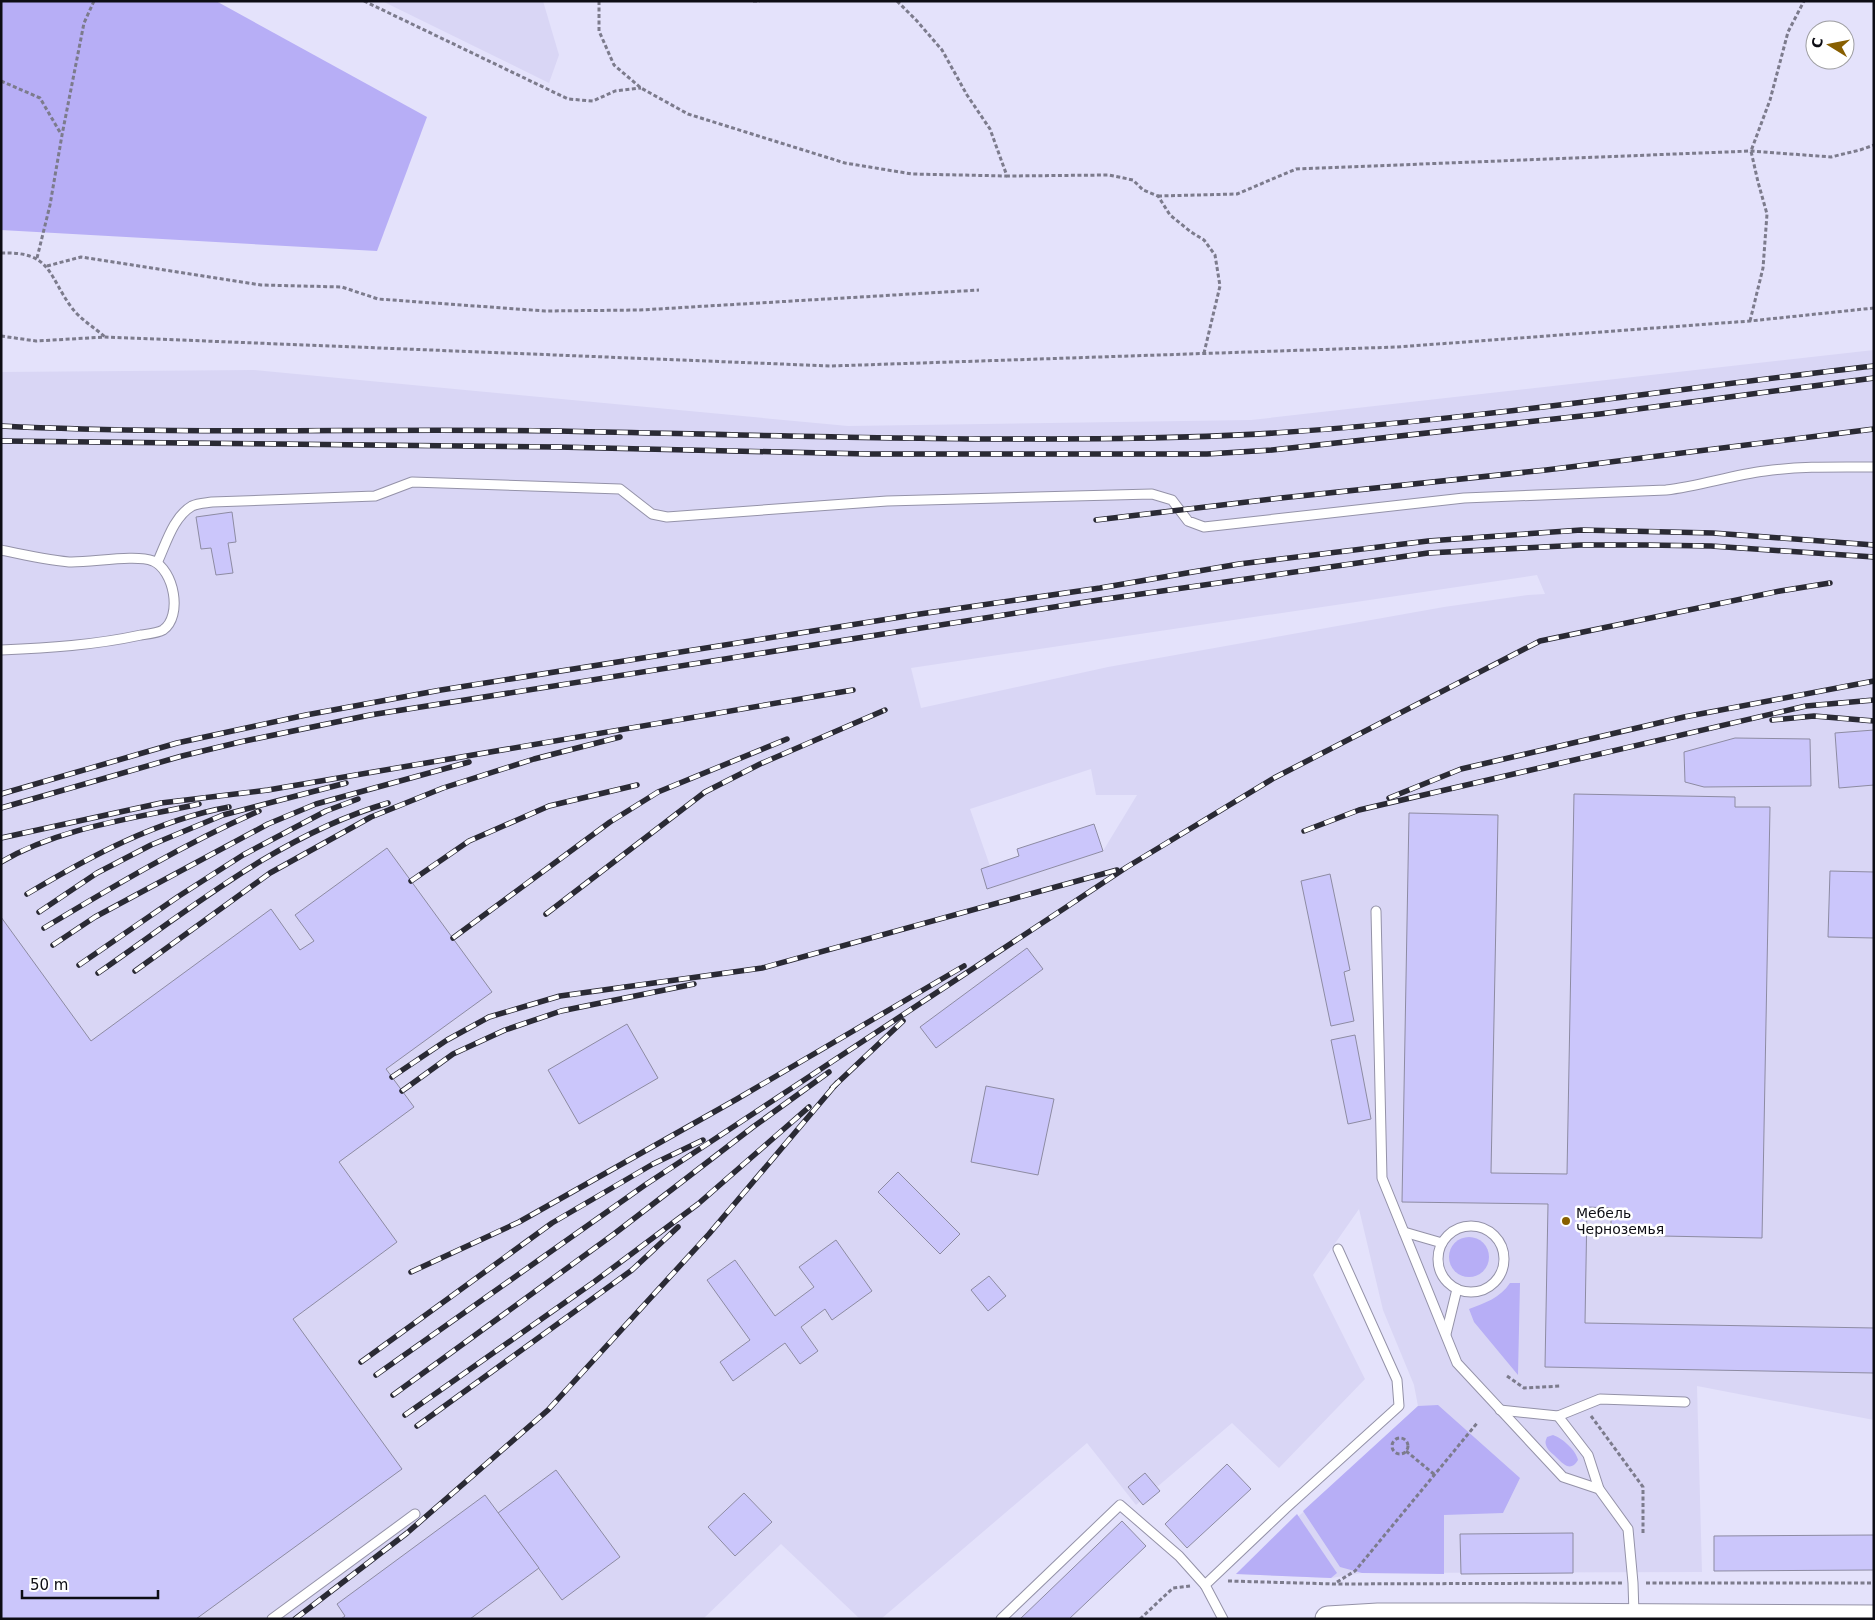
<svg xmlns="http://www.w3.org/2000/svg" width="1875" height="1620" viewBox="0 0 1875 1620" font-family="'DejaVu Sans',sans-serif">
  <style>
    .built { fill: #d9d6f5; fill-rule: evenodd }
    .green { fill: #b7aef6 }
    .building { fill: #cbc6fb; stroke: #8d8ba2 }
    .lines { fill: none; stroke-linecap: round; stroke-linejoin: round }
    .lane-casing { stroke: #9492a8; stroke-width: 11 }
    .secondary-casing { stroke: #9492a8; stroke-width: 27 }
    .path { stroke: #7c7b8c; stroke-width: 3; stroke-dasharray: 4 2.5; stroke-linecap: butt }
    .lane { stroke: #fff; stroke-width: 9 }
    .secondary { stroke: #fff; stroke-width: 25 }
    .rail-casing { stroke: #2a2a34; stroke-width: 5.5 }
    .rail { stroke: #fff; stroke-width: 4; stroke-dasharray: 11; stroke-linecap: butt }
    .poi-dot { fill: #885f00; stroke: #fff; stroke-width: 2 }
    .labels { text-anchor: middle; dominant-baseline: central; stroke-width: 5; stroke-linejoin: round; paint-order: stroke }
    .poi-label { font-size: 14px; fill: #0d0d14; stroke: #fff; text-anchor: start }
  </style>
  <rect width="100%" height="100%" fill="#e4e2fb"/>
  <g class="built">
    <polygon points="382,1 543,1 559,55 549,83"/>
    <path d="M1874,350V1420L1697,1386L1702,1572L1362,1573L1331,1578L1236,1574L1418,1406L1414,1385L1383,1310L1359,1209L1313,1275L1365,1379L1279,1468L1232,1423L1136,1505L1087,1443L881,1619H860L781,1544L703,1619H1V372L254,370L848,426L1251,420ZM1537,575L1545,594L1528,595L1444,607L1108,667L921,708L911,668ZM1091,769L1096,795H1137L1103,851L988,889L981,869L990,866L970,809Z"/>
  </g>
  <g class="green">
    <polygon points="1,1 216,1 427,117 377,251 1,230"/>
    <circle cx="1469" cy="1257" r="20"/>
    <path d="M1510,1283H1520L1518,1375L1474,1322L1469,1309C1485,1303 1500,1298 1510,1283Z"/>
    <polygon points="1438,1405 1520,1478 1503,1513 1444,1515 1444,1574 1362,1573 1340,1567 1303,1511 1418,1406"/>
    <path d="M1553,1435C1562,1438 1576,1450 1578,1460C1571,1472 1564,1465 1556,1457C1553,1454 1547,1450 1546,1445C1545,1441 1546,1440 1547,1437Z"/>
    <polygon points="1297,1514 1337,1573 1331,1578 1236,1574"/>
  </g>
  <g class="building">
    <polygon points="232,512 236,542 228,543 233,573 216,575 211,548 201,549 196,517"/>
    <polygon points="1874,730 1874,785 1839,788 1835,733"/>
    <polygon points="1735,738 1810,739 1811,786 1704,787 1685,782 1684,752"/>
    <polygon points="1574,794 1735,797 1735,807 1770,807 1762,1238 1611,1235 1611,1208 1587,1207 1585,1323 1874,1328 1874,1373 1545,1367 1548,1204 1402,1202 1409,813 1498,815 1491,1173 1567,1174"/>
    <polygon points="1094,824 1103,851 987,889 981,869 1019,856 1017,849"/>
    <polygon points="387,848 492,992 386,1069 414,1107 339,1162 397,1242 293,1319 402,1469 196,1619 1,1619 1,917 91,1041 271,909 300,950 314,941 295,915"/>
    <polygon points="1830,871 1874,872 1874,938 1828,937"/>
    <polygon points="1330,874 1350,970 1344,972 1354,1021 1331,1026 1301,881"/>
    <polygon points="1027,948 1043,969 936,1048 920,1027"/>
    <polygon points="627,1024 658,1078 579,1124 548,1070"/>
    <polygon points="1355,1035 1371,1119 1348,1124 1331,1040"/>
    <polygon points="986,1086 1054,1099 1038,1175 971,1162"/>
    <polygon points="898,1172 960,1234 940,1254 878,1192"/>
    <polygon points="836,1240 872,1291 832,1320 825,1309 801,1327 818,1351 800,1364 785,1343 733,1381 720,1362 750,1340 707,1280 735,1260 775,1316 814,1287 799,1267"/>
    <polygon points="989,1276 1006,1296 988,1311 971,1290"/>
    <polygon points="1227,1464 1251,1489 1187,1548 1165,1524"/>
    <polygon points="556,1470 620,1557 562,1600 498,1513"/>
    <polygon points="1145,1473 1160,1491 1143,1505 1128,1487"/>
    <polygon points="744,1493 772,1522 735,1556 708,1527"/>
    <polygon points="485,1495 539,1568 470,1619 341,1619 345,1616 337,1604"/>
    <polygon points="1122,1521 1146,1546 1069,1619 1020,1619"/>
    <polygon points="1573,1533 1573,1573 1461,1574 1460,1534"/>
    <polygon points="1874,1535 1874,1570 1714,1571 1714,1536"/>
  </g>
  <g class="lines">
    <defs>
      <g id="lane">
        <path d="M1,550C24,555 46,560 69,562C90,563 135,554 153,561C174,570 183,616 163,630C158,633 148,634 141,635C95,645 49,648 1,650"/>
        <path d="M157,563C166,544 173,517 192,506C198,503 206,503 212,502L375,496L412,482L620,489L652,514L667,517L887,501L1152,494L1172,500L1188,521L1204,527L1464,498L1666,490C1700,486 1732,475 1765,471C1801,466 1838,467 1874,467"/>
        <polyline points="1376,911 1382,1178 1457,1363 1563,1477 1599,1489 1628,1529 1633,1583 1634,1614"/>
        <circle cx="1471" cy="1259" r="33"/>
        <polyline points="1404,1232 1442,1243"/>
        <polyline points="1446,1334 1457,1289"/>
        <polyline points="1500,1410 1558,1416"/>
        <polyline points="1599,1489 1588,1455 1558,1416 1600,1399 1685,1402"/>
        <polyline points="272,1619 415,1514"/>
        <polyline points="1001,1619 1120,1505 1179,1556 1205,1585"/>
        <polyline points="1223,1619 1205,1585 1285,1509 1399,1406 1397,1380 1338,1249"/>
      </g>
      <polyline id="secondary" points="1328,1619 1378,1616 1503,1616 1874,1618"/>
    </defs>
    <use href="#lane" class="lane-casing"/>
    <use href="#secondary" class="secondary-casing"/>
    <g class="path">
      <polyline points="364,1 568,99 593,101 615,91 641,88"/>
      <polyline points="599,1 599,31 614,65 641,88 688,114 845,163 912,174 1007,176"/>
      <polyline points="753,1 760,1"/>
      <polyline points="897,1 917,21 942,50 967,95 990,129 1007,176 1109,175 1133,180 1143,190 1158,196 1170,215 1191,232 1204,240 1215,255 1220,286 1204,353"/>
      <polyline points="1,81 40,98 61,134"/>
      <polyline points="1158,196 1237,194 1296,169 1751,151 1831,157 1860,150 1874,145"/>
      <path d="M1,253C52,251 48,276 72,308C80,319 95,328 105,337"/>
      <polyline points="37,258 50,205 62,135 84,23 94,1"/>
      <polyline points="47,266 81,257 261,285 342,287 378,299 545,311 640,310 979,290"/>
      <polyline points="1750,321 1763,268 1767,214 1758,182 1751,151 1770,100 1788,32 1804,1"/>
      <polyline points="1,336 36,341 105,337 831,366 1397,347 1750,321 1874,308"/>
      <polyline points="1507,1376 1524,1388 1561,1386"/>
      <polyline points="1591,1416 1643,1487 1643,1533"/>
      <circle cx="1400" cy="1446" r="8"/>
      <polyline points="1406,1451 1435,1475"/>
      <polyline points="1228,1581 1335,1584 1622,1583"/>
      <polyline points="1337,1582 1355,1571 1478,1422"/>
      <polyline points="1646,1583 1874,1583"/>
      <polyline points="1140,1619 1173,1588 1190,1586"/>
    </g>
    <use href="#lane" class="lane"/>
    <use href="#secondary" class="secondary"/>
    <defs>
      <g id="rail">
        <path d="M1,426C187,435 372,428 558,431C702,434 847,438 991,439C1086,439 1180,439 1274,433C1475,420 1674,389 1874,366"/>
        <polyline points="1,441 557,447 868,454 1207,454 1272,450 1600,414 1874,378"/>
        <polyline points="1096,520 1281,498 1546,470 1874,429"/>
        <polyline points="1772,720 1814,716 1874,721"/>
        <polyline points="1,794 177,743 306,715 441,690 920,614 1100,588 1239,564 1428,541 1581,530 1713,533 1874,545"/>
        <polyline points="1389,798 1461,769 1684,717 1874,681"/>
        <polyline points="1,808 182,756 240,742 370,715 1092,601 1428,553 1581,545 1645,545 1711,546 1874,557"/>
        <polyline points="1304,831 1359,810 1806,706 1874,700"/>
        <polyline points="1,838 161,803 268,790 853,690"/>
        <path d="M1,862C61,827 132,819 199,804"/>
        <polyline points="411,881 469,841 549,806 637,785"/>
        <path d="M27,894C89,857 157,820 229,807"/>
        <polyline points="39,912 97,873 151,845 223,815 346,783"/>
        <polyline points="546,914 705,792 760,764 885,710"/>
        <path d="M44,928C114,886 184,844 259,811"/>
        <polyline points="453,938 610,822 658,792 787,739"/>
        <polyline points="53,945 95,917 268,824 316,804 469,762"/>
        <polyline points="79,965 179,896 243,855 326,811 358,799"/>
        <polyline points="135,971 270,873 371,817 443,788 534,759 620,737"/>
        <path d="M98,973C189,910 279,835 388,803"/>
        <polyline points="392,1077 447,1040 489,1017 560,996 762,968 1117,870"/>
        <polyline points="832,1088 903,1021"/>
        <polyline points="402,1091 453,1054 505,1030 561,1011 694,984"/>
        <polyline points="411,1272 519,1222 737,1099 964,966"/>
        <polyline points="361,1362 552,1223 653,1164 703,1140"/>
        <polyline points="376,1375 645,1185 1127,867 1274,778 1540,641 1780,591 1830,583"/>
        <polyline points="393,1395 614,1234 753,1127 829,1072"/>
        <polyline points="405,1415 594,1282 698,1204 809,1107"/>
        <polyline points="417,1426 632,1270 678,1227"/>
        <polyline points="295,1619 407,1533 548,1410 709,1234 837,1083"/>
      </g>
    </defs>
    <use href="#rail" class="rail-casing"/>
    <use href="#rail" class="rail"/>
  </g>
  <circle class="poi-dot" cx="1566" cy="1221" r="5"/>
  <g class="labels">
    <g class="poi-label">
      <text x="1576" y="1213">Мебель<tspan x="1576" dy="16">Черноземья</tspan></text>
    </g>
  </g>
  <rect width="1875" height="1620" fill="none" stroke="#0d0d14" stroke-width="5"/>
  <g transform="translate(1830 45) rotate(280)"><circle r="24" fill="#ffffff" stroke="#9e9ea1"/>
  <path d="M0-4L9 19L0 12L-9 19Z" fill="#885f00"/>
  <text y="-8" font-size="14" font-weight="bold" text-anchor="middle" fill="#0d0d14">С</text>
  </g>
  <path d="M22 1590v8h136v-8" fill="none" stroke="#0d0d14" stroke-width="2.5"/>
  <text x="30" y="1590" font-size="15" fill="#0d0d14" stroke="#ffffff" stroke-width="4" paint-order="stroke">50 m</text>
</svg>
